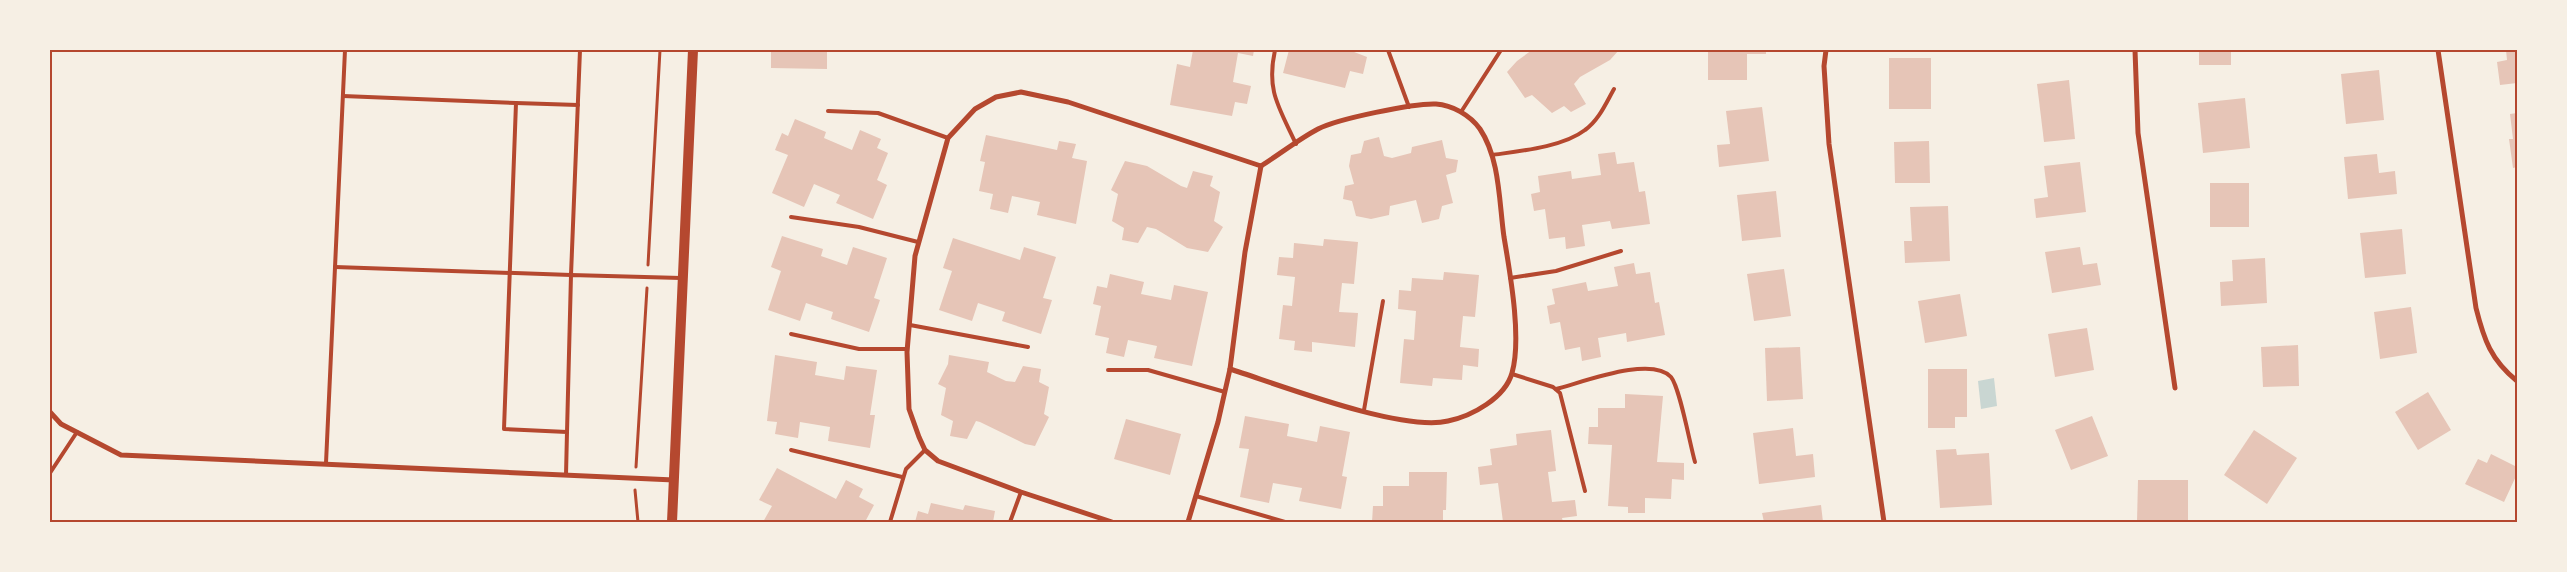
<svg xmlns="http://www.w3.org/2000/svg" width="2567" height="572" viewBox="0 0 2567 572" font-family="'Titillium Web',sans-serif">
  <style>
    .water { fill: #c9d6d2 }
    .building { fill: #e6c5b7 }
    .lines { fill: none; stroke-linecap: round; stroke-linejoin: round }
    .path { stroke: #b5482f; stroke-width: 3 }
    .service { stroke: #b5482f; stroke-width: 4 }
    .minor { stroke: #b5482f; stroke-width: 5 }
    .secondary { stroke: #b5482f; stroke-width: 10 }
    .neatline { fill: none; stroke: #b5482f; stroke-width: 2 }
  </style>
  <rect width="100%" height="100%" fill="#f6efe4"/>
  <polygon class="water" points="1994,378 1997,406 1981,409 1978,381"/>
  <g class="building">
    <polygon points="771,50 827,50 827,69 771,68"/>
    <polygon points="1193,50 1254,50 1253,56 1238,53 1233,82 1251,86 1247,104 1235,102 1232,116 1170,105 1177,64 1190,67"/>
    <polygon points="1289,50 1349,50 1367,57 1363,74 1350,71 1345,88 1283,73"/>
    <polygon points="1532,50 1619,50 1610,60 1580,77 1574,84 1586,104 1571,112 1564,106 1552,113 1532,95 1525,98 1507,72 1517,61"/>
    <polygon points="1708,50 1766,50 1766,54 1747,54 1747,80 1708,80"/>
    <rect x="2199" y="50" width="32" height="15"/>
    <polygon points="2506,50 2517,50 2517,83 2500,85 2497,62 2507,60"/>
    <rect x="1889" y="58" width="42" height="51"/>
    <polygon points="2379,70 2384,120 2346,124 2341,74"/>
    <polygon points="2069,80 2075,139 2044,142 2037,84"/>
    <polygon points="2245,98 2250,148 2203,153 2198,103"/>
    <polygon points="1762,107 1769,161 1719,167 1717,145 1730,144 1726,111"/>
    <polygon points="2517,113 2517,167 2513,168 2509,139 2513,139 2510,114"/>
    <polygon points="795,119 826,132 824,138 852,150 860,130 881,139 877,148 888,153 877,180 887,185 873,219 836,203 840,195 814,184 804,207 772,193 788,155 775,150 782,133 788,136"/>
    <polygon points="986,135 1057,150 1059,141 1076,144 1072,158 1087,161 1076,224 1037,215 1040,202 1012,196 1008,213 990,209 993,194 979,191 985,162 980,161"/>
    <polygon points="1379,137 1384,156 1392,158 1411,153 1412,147 1442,140 1446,158 1458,160 1456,172 1446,175 1453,203 1442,206 1439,219 1422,223 1416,200 1390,206 1389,215 1371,219 1356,216 1352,201 1343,199 1345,186 1354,184 1349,166 1351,155 1361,153 1364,141"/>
    <polygon points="1929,141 1930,183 1895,183 1894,142"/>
    <polygon points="1615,152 1617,164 1634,162 1639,192 1645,191 1650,224 1612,229 1610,221 1582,225 1585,246 1566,249 1565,237 1549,239 1545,209 1534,211 1531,194 1540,192 1538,176 1571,171 1572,179 1601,175 1598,154"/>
    <polygon points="2377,154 2379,173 2395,171 2397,194 2348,199 2344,157"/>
    <polygon points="1125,161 1147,166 1181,186 1187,188 1193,171 1213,176 1210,186 1220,192 1214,221 1223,227 1208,252 1187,248 1156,229 1147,227 1138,243 1122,240 1124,228 1112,221 1118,194 1111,190"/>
    <polygon points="2080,162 2086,212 2036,218 2034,199 2048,197 2044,166"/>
    <rect x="2210" y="183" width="39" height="44"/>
    <polygon points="1776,191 1781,237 1742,241 1737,195"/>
    <polygon points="1948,206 1950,261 1905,263 1904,241 1912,241 1910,207"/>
    <polygon points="2402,229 2406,274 2365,278 2360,233"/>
    <polygon points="782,236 823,249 821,256 847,265 853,247 887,258 874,298 880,300 869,332 831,319 833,312 806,303 800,321 768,310 781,271 771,267"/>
    <polygon points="953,238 1020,260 1024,247 1056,257 1043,298 1052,300 1041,334 1002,321 1005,312 978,303 972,321 939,310 952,271 943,268"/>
    <polygon points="1324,239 1358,242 1354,284 1342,283 1339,312 1358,313 1355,347 1312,342 1312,352 1294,350 1295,341 1279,339 1283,305 1292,306 1295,277 1277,275 1279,257 1293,258 1294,243 1323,246"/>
    <polygon points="2080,247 2083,265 2097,263 2101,285 2052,293 2045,252"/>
    <polygon points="2265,258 2267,303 2221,306 2220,282 2233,281 2232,260"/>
    <polygon points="1634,263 1636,274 1650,272 1655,303 1659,302 1665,335 1627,342 1626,333 1598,338 1601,357 1582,361 1580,347 1565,350 1560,322 1550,324 1547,306 1555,304 1552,289 1586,282 1588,291 1618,286 1614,267"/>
    <polygon points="1784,269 1791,316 1754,321 1747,274"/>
    <polygon points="1444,272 1479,275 1475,317 1463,316 1460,347 1479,349 1478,367 1463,365 1462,380 1433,378 1432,386 1400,383 1404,339 1414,340 1416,311 1398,309 1399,290 1411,291 1412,278 1443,280"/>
    <polygon points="1110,274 1144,282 1141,294 1171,300 1174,285 1208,292 1192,366 1154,358 1157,346 1128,340 1124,357 1106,353 1109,338 1095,335 1101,306 1093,304 1097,286 1107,288"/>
    <polygon points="1960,294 1967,336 1925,343 1918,301"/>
    <polygon points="2411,307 2417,353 2380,359 2374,312"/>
    <polygon points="2087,328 2094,370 2055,377 2048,334"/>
    <polygon points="2298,345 2299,386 2263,387 2261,347"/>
    <polygon points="1800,347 1803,399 1767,401 1765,348"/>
    <polygon points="775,355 817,362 815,375 844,380 846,366 877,370 870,415 875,415 870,448 828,441 830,427 800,422 798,438 775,434 777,422 767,421"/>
    <polygon points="949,355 989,362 987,372 1006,381 1015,382 1023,366 1041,369 1039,382 1049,387 1044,414 1049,417 1035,446 1025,444 980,422 976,421 967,439 950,436 953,421 941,415 946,388 938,384 948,364"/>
    <polygon points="1928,369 1967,369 1967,417 1955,417 1955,428 1928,428"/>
    <polygon points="2428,392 2451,430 2418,450 2395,412"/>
    <polygon points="1625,394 1663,396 1657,462 1684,463 1684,480 1672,479 1671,499 1645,498 1645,513 1628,513 1628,507 1608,506 1612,445 1588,444 1589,427 1598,427 1598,408 1625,408"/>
    <polygon points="1245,416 1289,424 1287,436 1317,442 1320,426 1350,432 1342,476 1347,477 1341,509 1299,501 1302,488 1273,483 1269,503 1240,497 1249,449 1239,448"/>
    <polygon points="2092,416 2108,456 2071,470 2055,430"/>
    <polygon points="1126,419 1181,434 1170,475 1114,459"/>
    <polygon points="1793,428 1796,456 1813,454 1815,477 1759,484 1753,433"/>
    <polygon points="1551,430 1556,471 1548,472 1552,502 1575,500 1577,516 1562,518 1563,522 1503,522 1498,483 1480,485 1478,467 1492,465 1490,449 1517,445 1516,434"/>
    <polygon points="2254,430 2297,458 2267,504 2224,475"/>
    <polygon points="1956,449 1957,455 1989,453 1992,505 1940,508 1936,450"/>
    <polygon points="2491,454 2517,467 2517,474 2504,502 2465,484 2478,459 2487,463"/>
    <polygon points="777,468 836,499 846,480 863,489 859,497 874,505 865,522 763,522 772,506 759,500"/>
    <polygon points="1409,472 1447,472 1446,510 1443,510 1443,522 1372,522 1373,506 1383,506 1383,486 1409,486"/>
    <polygon points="2138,480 2188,480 2188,522 2137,522"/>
    <polygon points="931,503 963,510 965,505 995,511 993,522 915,522 918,511 928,514"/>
    <polygon points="1821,505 1823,522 1764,522 1762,513"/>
  </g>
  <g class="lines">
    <g class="path">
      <polyline points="648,265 660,50"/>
      <polyline points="636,467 647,288"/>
      <polyline points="635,490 638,522"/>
    </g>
    <g class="service">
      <path d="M1275,50C1266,91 1279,107 1296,144"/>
      <polyline points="1388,50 1409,107"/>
      <polyline points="343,96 516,103 504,429 567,432 566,475"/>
      <polyline points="516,103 578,105"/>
      <polyline points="828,111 878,113 948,138"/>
      <polyline points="1461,112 1501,50"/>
      <path d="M1492,155C1520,151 1563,147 1585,130C1599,120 1606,103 1614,89"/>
      <polyline points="791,217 859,227 918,242"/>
      <polyline points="335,267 571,275 580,50"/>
      <polyline points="1510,278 1556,271 1621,251"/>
      <polyline points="910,325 1028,347"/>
      <polyline points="791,334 859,349 907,349"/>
      <polyline points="1108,370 1148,370 1225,392"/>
      <polyline points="1512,374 1553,387 1560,393 1585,491"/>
      <path d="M1556,389C1581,383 1651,355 1671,377C1680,388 1690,445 1695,462"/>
      <polyline points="1364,410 1383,301"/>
      <polyline points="567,432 571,275 681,278"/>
      <polyline points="791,450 902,477"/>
      <polyline points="326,463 345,50"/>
      <polyline points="50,473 77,432"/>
      <polyline points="1196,496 1285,522"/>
      <polyline points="890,522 906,469 925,450"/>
      <polyline points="1010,522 1021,492"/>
    </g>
    <g class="minor">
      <polyline points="1826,50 1824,66 1829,144 1884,522"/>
      <polyline points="2135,50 2138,133 2175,388"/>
      <path d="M2438,50L2476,308C2484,340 2491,360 2517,381"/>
      <path d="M1230,369C1280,385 1401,432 1448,421C1472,416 1505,398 1512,373C1522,338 1510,273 1504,237C1499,202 1500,159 1480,129C1470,115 1452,105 1436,104C1414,103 1337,119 1318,129C1299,139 1280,154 1261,166"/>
      <polyline points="50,412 61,424 121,455 674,480"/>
      <polyline points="1112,522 1021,492 938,461 925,450 919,437 909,409 907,352 915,256 948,138 975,109 996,97 1021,92 1068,102 1261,166"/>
      <polyline points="1188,522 1218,422 1230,369 1245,252 1261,166"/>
    </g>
    <polyline class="secondary" points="672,522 693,50"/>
  </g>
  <rect width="2567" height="572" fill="none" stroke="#f6efe4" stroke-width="102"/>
  <rect x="51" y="51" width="2465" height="470" class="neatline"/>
</svg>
